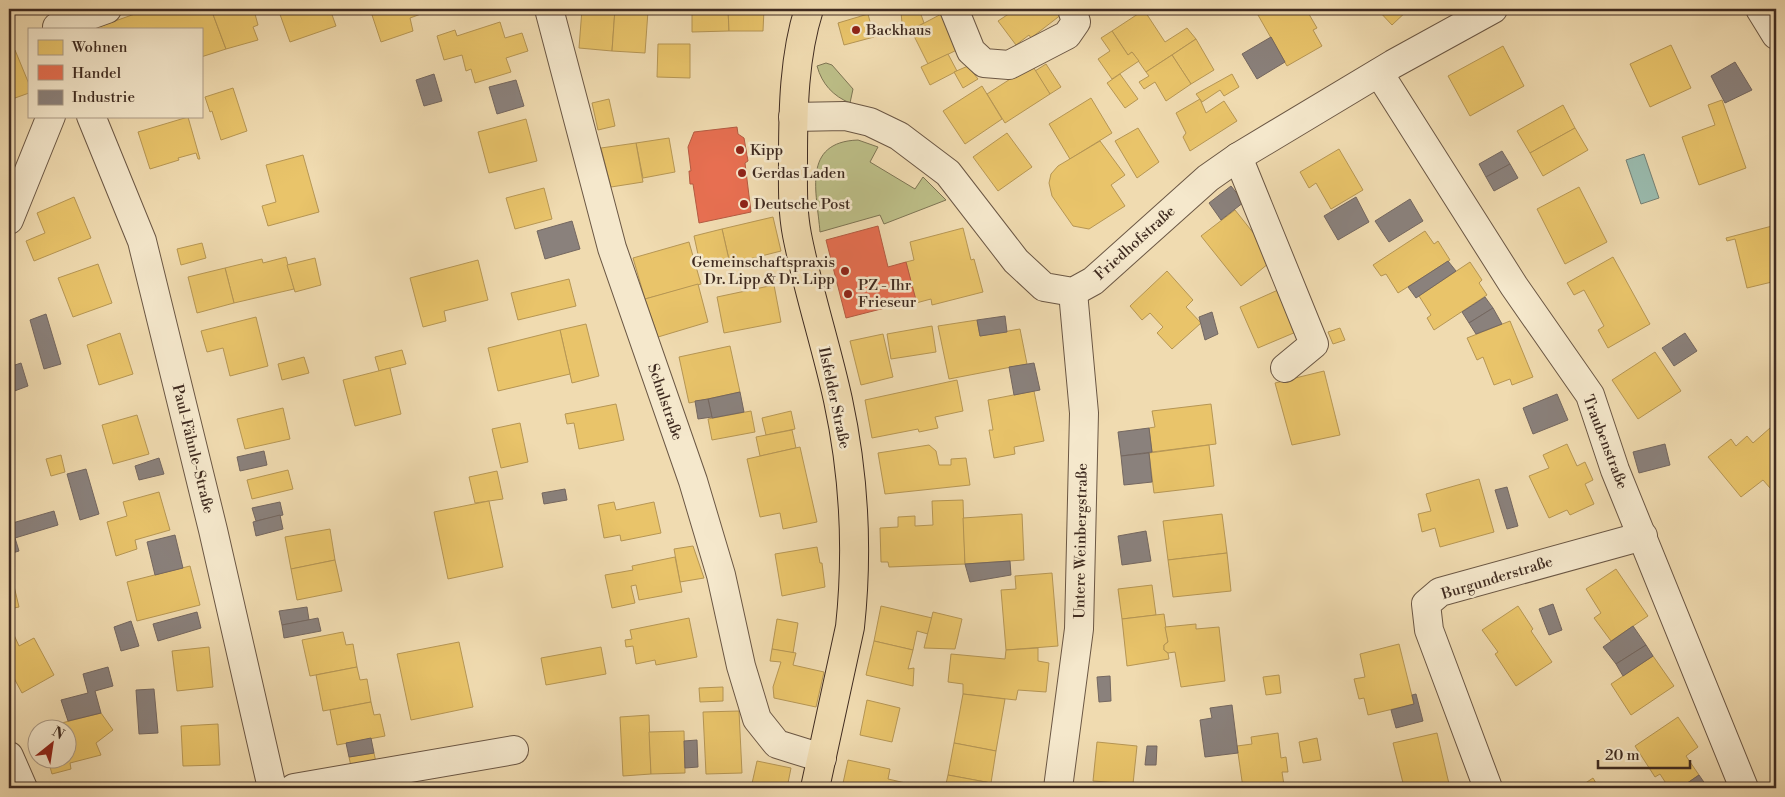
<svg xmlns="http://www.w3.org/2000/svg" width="1785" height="797" viewBox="0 0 1785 797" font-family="'Libre Bodoni',serif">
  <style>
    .green { fill: #bdbf88; stroke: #7e7554 }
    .water { fill: #9abbae; stroke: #768175 }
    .homes { fill: #e9c46a; stroke: #b69654 }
    .shops { fill: #e76f51; stroke: #b55b42 }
    .industry { fill: #8a817c; stroke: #746760 }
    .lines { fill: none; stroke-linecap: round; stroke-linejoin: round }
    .minor-casing { stroke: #6b5744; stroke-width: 30 }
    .major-casing { stroke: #3f2b20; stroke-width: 30 }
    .minor { stroke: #f5e8cc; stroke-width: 28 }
    .major { stroke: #f0dbb0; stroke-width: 28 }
    .poi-dot { fill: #8f2418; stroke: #f5e8cc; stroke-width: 2 }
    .labels { text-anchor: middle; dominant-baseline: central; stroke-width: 5; stroke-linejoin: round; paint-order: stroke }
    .poi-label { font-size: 15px; fill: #3f2b20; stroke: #f5e8cc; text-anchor: start }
    .street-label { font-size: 15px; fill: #3f2b20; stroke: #f5e8cc }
  </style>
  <rect width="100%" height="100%" fill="#f0dbb0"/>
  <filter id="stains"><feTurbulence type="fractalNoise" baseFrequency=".004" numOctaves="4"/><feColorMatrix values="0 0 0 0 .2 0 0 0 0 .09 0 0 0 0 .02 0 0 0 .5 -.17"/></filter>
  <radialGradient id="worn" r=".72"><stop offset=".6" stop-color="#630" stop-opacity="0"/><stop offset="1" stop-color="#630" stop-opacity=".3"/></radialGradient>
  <g class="green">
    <path d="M826,63L832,65L853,89L850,103C833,96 822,84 817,66Z"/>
    <path d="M858,140L878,147L870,162L915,189L923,177L946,200L884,224L880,215L820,232C817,193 801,142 858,140Z"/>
  </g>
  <polygon class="water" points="1644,154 1659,198 1641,204 1626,160"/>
  <g class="homes">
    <polygon points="149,9 211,9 226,49 201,57 201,29 99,29 98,27"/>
    <polygon points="211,9 259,9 260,13 255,14 258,25 253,27 258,40 226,49"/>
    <polygon points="278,9 330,9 336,26 290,42"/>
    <polygon points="370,9 429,9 429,11 410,18 413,31 381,42"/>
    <polygon points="582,9 615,9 612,51 579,48"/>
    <polygon points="615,9 648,11 645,53 612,51"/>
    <polygon points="692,9 728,9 729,31 692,32"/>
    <polygon points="728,9 764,9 763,31 729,31"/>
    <polygon points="911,9 919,9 924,23 903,34 901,12"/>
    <polygon points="1012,9 1064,9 1066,11 1031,38 1029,35 1016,45 998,21 1010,13 1009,11"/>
    <polygon points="1269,9 1306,9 1317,28 1313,30 1322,46 1287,66 1258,15"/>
    <polygon points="1377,9 1409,9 1392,25"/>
    <polygon points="1144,10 1165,42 1187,28 1196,39 1146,72 1132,52 1128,55 1112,31"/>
    <polygon points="947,11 965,46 928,64 911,30"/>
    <polygon points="868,14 874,37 844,45 838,23"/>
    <polygon points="500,22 505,38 522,33 528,51 506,58 511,72 475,83 471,69 466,71 462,55 444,60 437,36 455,30 457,36"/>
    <polygon points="1112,31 1128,55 1132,52 1139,61 1112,79 1098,59 1110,51 1101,38"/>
    <polygon points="1196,39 1214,70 1191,84 1172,55"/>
    <polygon points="658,44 690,44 690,78 657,77"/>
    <polygon points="1671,45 1691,88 1650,107 1630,64"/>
    <polygon points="1503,46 1524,86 1470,116 1448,76"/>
    <polygon points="15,50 29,84 29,93 15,98 13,93 9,95 9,52"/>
    <polygon points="948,54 957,71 930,85 921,67"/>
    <polygon points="1172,55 1191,84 1166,101 1155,82 1144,89 1139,82 1149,76 1146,72"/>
    <polygon points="1046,64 1061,87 1050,94 1035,71"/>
    <polygon points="1032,65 1050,94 1005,123 987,94"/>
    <polygon points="968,66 978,79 963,88 954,72"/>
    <polygon points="1120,74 1138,99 1125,108 1107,83"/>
    <polygon points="1232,74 1239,87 1224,96 1220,90 1202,102 1196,94"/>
    <polygon points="982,86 1002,119 965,144 943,111"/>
    <polygon points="233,88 247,131 221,140 212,111 210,112 205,97"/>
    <polygon points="1091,98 1112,133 1070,159 1049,124"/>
    <polygon points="609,99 615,126 598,130 592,103"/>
    <polygon points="1200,99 1206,113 1224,101 1237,121 1190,151 1183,137 1186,133 1176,113"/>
    <polygon points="1722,100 1746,168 1699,185 1682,137 1715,125 1708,105"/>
    <polygon points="1563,105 1575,128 1530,153 1517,131"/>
    <polygon points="188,117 200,159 198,159 196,153 178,158 179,160 150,169 138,132"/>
    <polygon points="526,119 537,161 489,173 478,132"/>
    <polygon points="1138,128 1159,162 1137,178 1115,141"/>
    <polygon points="1575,128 1588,150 1543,176 1530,153"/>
    <polygon points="1007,133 1032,167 998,191 973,157"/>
    <polygon points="669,138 675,172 643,178 636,143"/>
    <polygon points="1100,141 1125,175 1111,185 1125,206 1089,229 1073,226 1052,196 1049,183 1051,174 1058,166"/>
    <polygon points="636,143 643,182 611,187 601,148"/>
    <polygon points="1339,149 1363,190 1331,209 1316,183 1309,188 1300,172"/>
    <polygon points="303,155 319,212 268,226 262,206 276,202 266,165"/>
    <polygon points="1579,187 1607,242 1565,264 1537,209"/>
    <polygon points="544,188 552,219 515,229 506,198"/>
    <polygon points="74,197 91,238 34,261 26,241 45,233 37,213"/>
    <polygon points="1235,210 1274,259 1241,286 1201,236"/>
    <polygon points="773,217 781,251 730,264 722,229"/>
    <polygon points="1776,225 1776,281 1747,288 1735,239 1727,241 1726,238"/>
    <polygon points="963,228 971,260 974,259 983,292 932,305 931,299 916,303 906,262 914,260 910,242"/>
    <polygon points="722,229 730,264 713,262 712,260 699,259 694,236"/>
    <polygon points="1425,231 1434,244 1438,241 1450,260 1398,293 1386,274 1381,276 1373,265"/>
    <polygon points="689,242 701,284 645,299 633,258"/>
    <polygon points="202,243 206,258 181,265 177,249"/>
    <polygon points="286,257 294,289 234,303 225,268 262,259 263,263"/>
    <polygon points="1613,257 1650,324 1608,348 1598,330 1604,326 1584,290 1574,295 1567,283"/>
    <polygon points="315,258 321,285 295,292 287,265"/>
    <polygon points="478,260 488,300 444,311 446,321 423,327 410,278"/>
    <polygon points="1470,262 1482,280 1479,283 1487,295 1434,330 1427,318 1431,315 1419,296"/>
    <polygon points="98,264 112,303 73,317 58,278"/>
    <polygon points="225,268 234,303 197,313 188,277"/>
    <polygon points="1167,271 1193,300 1186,307 1201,323 1172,349 1157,333 1163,327 1150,313 1142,320 1130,306"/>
    <polygon points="569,279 576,306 518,320 511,293"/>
    <polygon points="698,284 708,322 658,337 645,299"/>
    <polygon points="774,285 781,322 724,333 717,297"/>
    <polygon points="1278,290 1296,332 1258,348 1240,307"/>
    <polygon points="256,317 268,366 230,376 223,348 207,352 201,331"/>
    <polygon points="977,320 980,336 1020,329 1027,364 949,379 938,326"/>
    <polygon points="1510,321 1533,377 1512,385 1510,379 1494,385 1483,357 1477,360 1467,338"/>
    <polygon points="586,324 599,376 572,383 560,330"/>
    <polygon points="932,326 936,352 891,359 887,334"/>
    <polygon points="1340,328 1345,340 1333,344 1328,332"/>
    <polygon points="560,330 570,374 498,391 488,348"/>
    <polygon points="120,333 133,374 99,385 87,345"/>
    <polygon points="883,334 893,377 861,385 850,341"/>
    <polygon points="730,346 740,392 689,403 679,357"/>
    <polygon points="402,350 406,364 379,371 375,357"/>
    <polygon points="1655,352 1681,391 1638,419 1612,380"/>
    <polygon points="304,357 309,373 282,380 278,364"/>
    <polygon points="390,368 401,414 355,426 343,380"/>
    <polygon points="1324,371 1340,435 1292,445 1275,383"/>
    <polygon points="957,380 963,411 935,417 938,428 919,432 918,429 872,438 865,400"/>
    <polygon points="1034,391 1044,441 1014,447 1015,454 994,458 989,430 993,430 988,400"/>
    <polygon points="616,404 624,440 579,449 574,423 567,424 565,414"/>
    <polygon points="1211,404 1216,444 1152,452 1149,428 1155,427 1152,411"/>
    <polygon points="283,408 290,439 245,449 237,419"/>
    <polygon points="751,411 755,432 712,440 708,419"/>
    <polygon points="791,411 795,429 766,435 762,418"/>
    <polygon points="137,415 149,454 113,464 102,425"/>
    <polygon points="520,423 528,462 501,468 492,429"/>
    <polygon points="1770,428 1776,435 1776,482 1770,488 1763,480 1741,497 1708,457 1731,439 1736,446 1747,436 1753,443"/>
    <polygon points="792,430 796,448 760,456 756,437"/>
    <polygon points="1567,444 1577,466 1585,462 1593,480 1585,484 1594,504 1570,515 1567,510 1549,518 1529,476 1549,468 1543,455"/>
    <polygon points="929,445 936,451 939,465 951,465 951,459 966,458 970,485 885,494 878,453"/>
    <polygon points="1209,445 1214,486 1154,493 1149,453"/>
    <polygon points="800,447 817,522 783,529 780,513 760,517 747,459"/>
    <polygon points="61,455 65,472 51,476 46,459"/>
    <polygon points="288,470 293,489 252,499 247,480"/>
    <polygon points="497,471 503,499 475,503 469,477"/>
    <polygon points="1479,479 1494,532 1440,547 1435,528 1422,532 1418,514 1431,511 1426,494"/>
    <polygon points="159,492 170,530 135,540 137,549 116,556 107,522 127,516 123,502"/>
    <polygon points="963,500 965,564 889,567 888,562 881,562 880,528 898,527 898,517 915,516 915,526 933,525 932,501"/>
    <polygon points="489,501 503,567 448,579 434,512"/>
    <polygon points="614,502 616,510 654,502 661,533 621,541 620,535 604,538 598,505"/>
    <polygon points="1022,514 1024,560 965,564 963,518"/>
    <polygon points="1222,514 1227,553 1168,560 1163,521"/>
    <polygon points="330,529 335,560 291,569 285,537"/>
    <polygon points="693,546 704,578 680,582 674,549"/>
    <polygon points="817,547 820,563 822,563 825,587 782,596 775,554"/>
    <polygon points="1227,553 1231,591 1173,597 1168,560"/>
    <polygon points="675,557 682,592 639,600 636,585 631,586 635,603 612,608 605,575 633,570 632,566"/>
    <polygon points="335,560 342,591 297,600 291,569"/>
    <polygon points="9,565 19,607 9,609"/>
    <polygon points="190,566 200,605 137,621 127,582"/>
    <polygon points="1616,569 1648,616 1611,641 1594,618 1601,613 1586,589"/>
    <polygon points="1052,573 1058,646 1006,650 1001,590 1016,589 1015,576"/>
    <polygon points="1152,585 1156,615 1122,619 1118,589"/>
    <polygon points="881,606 932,618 928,634 917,631 913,650 874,641"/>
    <polygon points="1518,606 1533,629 1531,631 1552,662 1516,686 1495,654 1498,652 1482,630"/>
    <polygon points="933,612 962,619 955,649 924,648"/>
    <polygon points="1164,614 1168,642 1164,645 1164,650 1168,653 1169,659 1127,666 1122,619"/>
    <polygon points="689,618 697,657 656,665 655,660 636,664 633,646 626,647 625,640 632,639 630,630"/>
    <polygon points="777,619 798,623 793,653 772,649"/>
    <polygon points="1196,624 1196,629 1219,627 1225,681 1181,687 1175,652 1168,653 1164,650 1164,645 1168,642 1165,627"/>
    <polygon points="343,632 346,645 353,644 357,667 310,676 302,640"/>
    <polygon points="14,635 19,646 34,638 54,675 22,693 9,669 9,638"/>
    <polygon points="874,641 913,650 908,669 914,668 913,686 866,675"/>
    <polygon points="459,642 473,707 411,720 397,654"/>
    <polygon points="1399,644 1414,704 1368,715 1364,698 1359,699 1354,679 1365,677 1360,654"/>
    <polygon points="209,647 213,687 177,691 172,651"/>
    <polygon points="601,647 606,674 546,685 541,658"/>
    <polygon points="1038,648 1038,661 1049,663 1046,692 1018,690 1016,700 963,694 963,684 948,682 951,654 1005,659 1006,650"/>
    <polygon points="772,649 796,653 793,665 824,672 816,707 774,698 773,687 781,662 770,661"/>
    <polygon points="1653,656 1674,686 1631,715 1611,684"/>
    <polygon points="357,667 360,680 367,679 371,702 323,711 316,675"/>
    <polygon points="1279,675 1281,693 1266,695 1263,677"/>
    <polygon points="723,687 723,701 700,702 699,688"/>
    <polygon points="963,694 1005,699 996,751 954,743"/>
    <polygon points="867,700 900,708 892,742 860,735"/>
    <polygon points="371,702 374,715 380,714 385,736 337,745 330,710"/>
    <polygon points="739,711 742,773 706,774 703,712"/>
    <polygon points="101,713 113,730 96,743 101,755 70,763 71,769 52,774 48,760 68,760 68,730 42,730 42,728"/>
    <polygon points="649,715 651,774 623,776 620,717"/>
    <polygon points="1678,717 1698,747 1686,756 1699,775 1680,788 1669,788 1660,774 1655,777 1635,746"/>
    <polygon points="218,724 220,765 183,766 181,726"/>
    <polygon points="684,731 685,773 651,774 649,732"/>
    <polygon points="1278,733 1281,758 1286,757 1288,772 1282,772 1284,785 1243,788 1237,746 1252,744 1251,737"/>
    <polygon points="1437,733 1450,788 1397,788 1396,785 1403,783 1393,743"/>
    <polygon points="1317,738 1321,760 1303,763 1299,742"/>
    <polygon points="1097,742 1137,746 1133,784 1093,781"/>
    <polygon points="954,743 996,751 991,783 948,775"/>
    <polygon points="374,753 377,767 352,771 349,757"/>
    <polygon points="848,760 890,769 888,779 910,784 909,788 842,788"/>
    <polygon points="757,761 791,768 787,788 751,788"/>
    <polygon points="948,775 991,783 990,788 945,788"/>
    <polygon points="1593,778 1599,788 1578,788"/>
    <polygon points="1288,784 1288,788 1254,788 1284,785"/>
  </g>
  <g class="shops">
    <polygon points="737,127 738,134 744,138 748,161 745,163 751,212 699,223 693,184 690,184 689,171 691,171 688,147 694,132"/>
    <polygon points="878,226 888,267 906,262 916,300 846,318 826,240"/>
  </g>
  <g class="industry">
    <polygon points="1271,37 1285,62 1257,79 1242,54"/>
    <polygon points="1735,62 1752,90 1725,103 1711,76"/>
    <polygon points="434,74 442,101 424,106 416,80"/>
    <polygon points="516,80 524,106 497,114 489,87"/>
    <polygon points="1502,151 1510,164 1486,177 1479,164"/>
    <polygon points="1510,164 1518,178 1494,191 1486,177"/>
    <polygon points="1231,186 1244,202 1221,220 1209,203"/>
    <polygon points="1356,197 1369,222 1338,240 1324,216"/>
    <polygon points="1410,199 1423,221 1389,242 1375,221"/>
    <polygon points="572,221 580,249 545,259 537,231"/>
    <polygon points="1448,261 1456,271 1416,298 1408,287"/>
    <polygon points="1485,297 1493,308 1469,323 1462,312"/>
    <polygon points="1493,308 1502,324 1476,334 1469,323"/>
    <polygon points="1212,312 1218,334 1205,340 1199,317"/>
    <polygon points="46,314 61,364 44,369 30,320"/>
    <polygon points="1005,316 1007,332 980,336 977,320"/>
    <polygon points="1685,333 1697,351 1674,366 1662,348"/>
    <polygon points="21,363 28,386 9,393 9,367"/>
    <polygon points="1034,363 1040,390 1014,395 1009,367"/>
    <polygon points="740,392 744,412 712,418 708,399"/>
    <polygon points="1557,394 1568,420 1533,434 1523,408"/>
    <polygon points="708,399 712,417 698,419 695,401"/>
    <polygon points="1149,428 1152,452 1121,456 1118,432"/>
    <polygon points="1665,444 1670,465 1639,473 1633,452"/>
    <polygon points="264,451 267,465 240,471 237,457"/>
    <polygon points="1149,453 1152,482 1124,485 1121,456"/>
    <polygon points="159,458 164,474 139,480 135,466"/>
    <polygon points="86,469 99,514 80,520 67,474"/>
    <polygon points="1507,487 1518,526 1507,529 1495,490"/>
    <polygon points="565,489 567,500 544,504 542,493"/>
    <polygon points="280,502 283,515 256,521 252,508"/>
    <polygon points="54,511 58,525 15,538 19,551 9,554 9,524"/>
    <polygon points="280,515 283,529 256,536 253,522"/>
    <polygon points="1146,531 1151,561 1122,565 1118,536"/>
    <polygon points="175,535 183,568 155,575 147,542"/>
    <polygon points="1010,561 1011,575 970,582 965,564"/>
    <polygon points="1553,604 1562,630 1549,635 1539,609"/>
    <polygon points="307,607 309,620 282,625 279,611"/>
    <polygon points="197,612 201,628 158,641 153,624"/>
    <polygon points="318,618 321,631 284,638 282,625"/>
    <polygon points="131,621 139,646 121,651 114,627"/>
    <polygon points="1633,626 1646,645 1616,664 1603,647"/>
    <polygon points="1646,645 1653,656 1623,676 1616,664"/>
    <polygon points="108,667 113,686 95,691 101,713 68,721 61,700 88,693 83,674"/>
    <polygon points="1110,676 1111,701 1099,702 1097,677"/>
    <polygon points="154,689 158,733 139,734 136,690"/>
    <polygon points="1416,694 1423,721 1396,728 1391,710 1414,704 1412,695"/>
    <polygon points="1232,705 1238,753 1205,757 1200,720 1212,718 1210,708"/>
    <polygon points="371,738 374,753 349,757 346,743"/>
    <polygon points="697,740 698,767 685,768 684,741"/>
    <polygon points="1147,746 1157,746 1156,765 1145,765"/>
    <polygon points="1699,775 1708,788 1680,788"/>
  </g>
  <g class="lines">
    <defs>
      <g id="minor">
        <polyline points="549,9 612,248 693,481 721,575 741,666 757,719 777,744 822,758"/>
        <polyline points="954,9 971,51 984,63 1009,65 1067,35 1076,22 1072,9"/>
        <polyline points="1760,9 1776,35"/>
        <polyline points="57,27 107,9"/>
        <polyline points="1379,73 1514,286 1590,395 1615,470 1744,788"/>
        <polyline points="91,116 142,241 213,530 272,788"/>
        <polyline points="793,117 845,116 870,122 899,136 948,173 1016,261 1044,287 1073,292 1093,281 1208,178 1238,157 1393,64 1493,9"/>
        <polyline points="1238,157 1314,344 1285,368"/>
        <polyline points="9,220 51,116"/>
        <polyline points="9,756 23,788"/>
        <polyline points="294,788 514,750"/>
        <polyline points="1058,788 1079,629 1084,413 1073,292"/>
        <polyline points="1488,788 1429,630 1426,604 1440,592 1643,536"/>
      </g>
      <path id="major" d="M809,9C794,56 793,109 793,159C793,184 792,209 797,235C808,291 826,345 838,400C854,474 858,552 850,627L815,788"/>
    </defs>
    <use href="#minor" class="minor-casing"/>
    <use href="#major" class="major-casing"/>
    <use href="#minor" class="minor"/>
    <use href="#major" class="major"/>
  </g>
  <g class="poi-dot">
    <circle cx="856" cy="30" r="5"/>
    <circle cx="740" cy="150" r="5"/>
    <circle cx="742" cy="173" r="5"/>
    <circle cx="744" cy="204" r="5"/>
    <circle cx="845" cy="271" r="5"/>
    <circle cx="848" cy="294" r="5"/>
  </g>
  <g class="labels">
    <g class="poi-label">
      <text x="866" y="30">Backhaus</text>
      <text x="750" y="150">Kipp</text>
      <text x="752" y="173">Gerdas Laden</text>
      <text x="754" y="204">Deutsche Post</text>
      <text x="835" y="262" text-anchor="end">Gemeinschaftspraxis<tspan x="835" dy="17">Dr. Lipp &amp; Dr. Lipp</tspan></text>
      <text x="858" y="285">PZ - Ihr<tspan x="858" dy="17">Frieseur</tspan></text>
    </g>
    <g class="street-label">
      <text transform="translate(1135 243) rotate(-42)">Friedhofstraße</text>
      <text transform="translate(834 398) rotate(78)">Ilsfelder Straße</text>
      <text transform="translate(665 402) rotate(71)">Schulstraße</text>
      <text transform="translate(1605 442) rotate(69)">Traubenstraße</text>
      <text transform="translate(193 449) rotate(76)">Paul-Fähnle-Straße</text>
      <text transform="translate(1081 541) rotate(-89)">Untere Weinbergstraße</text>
      <text transform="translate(1497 578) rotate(-17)">Burgunderstraße</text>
    </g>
  </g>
  <rect width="1785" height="797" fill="none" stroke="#f0dbb0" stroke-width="30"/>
  <rect x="10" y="10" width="1765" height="777" fill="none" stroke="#3f2b20" stroke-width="2.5"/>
  <rect x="15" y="15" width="1755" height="767" fill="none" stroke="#3f2b20"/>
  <rect x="28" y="28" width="175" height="90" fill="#f5e8cc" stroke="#ac9c87"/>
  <rect x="38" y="40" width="25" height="15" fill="#e9c46a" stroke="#ac9c87"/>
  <text x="72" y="52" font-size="15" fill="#3f2b20">Wohnen</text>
  <rect x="38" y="65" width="25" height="15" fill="#e76f51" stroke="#ac9c87"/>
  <text x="72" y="78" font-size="15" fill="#3f2b20">Handel</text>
  <rect x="38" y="90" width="25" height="15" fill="#8a817c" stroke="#ac9c87"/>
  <text x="72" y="102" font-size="15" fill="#3f2b20">Industrie</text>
  <g transform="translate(52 744) rotate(30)"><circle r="24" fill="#f5e8cc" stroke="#ac9c87"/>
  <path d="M0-4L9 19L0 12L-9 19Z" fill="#8f2418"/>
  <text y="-8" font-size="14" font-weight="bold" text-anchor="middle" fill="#3f2b20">N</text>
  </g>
  <path d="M1598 760v8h92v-8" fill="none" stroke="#3f2b20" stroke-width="2.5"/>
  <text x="1605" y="760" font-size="15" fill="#3f2b20" stroke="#f5e8cc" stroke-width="4" paint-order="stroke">20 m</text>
  <rect width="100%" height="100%" filter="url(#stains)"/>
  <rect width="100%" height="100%" fill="url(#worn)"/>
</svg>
